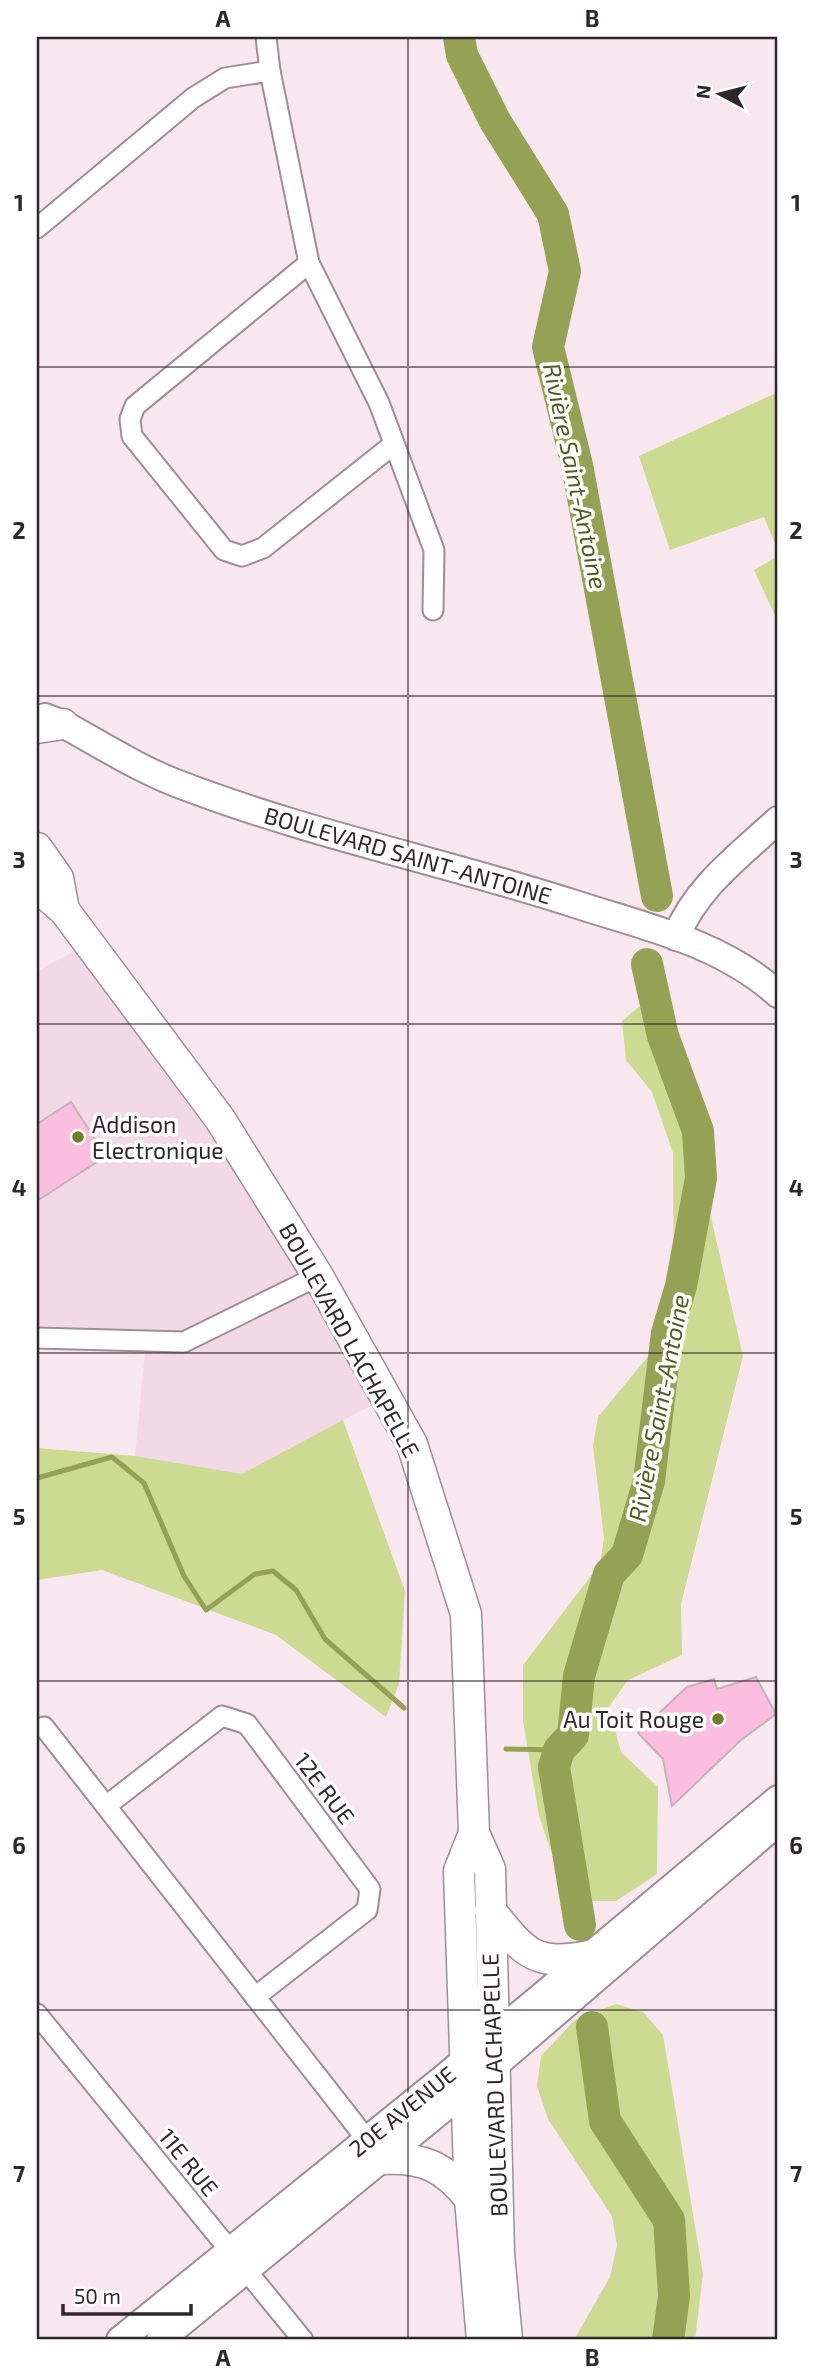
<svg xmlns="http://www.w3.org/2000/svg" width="815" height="2377" viewBox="0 0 815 2377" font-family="'Exo 2',sans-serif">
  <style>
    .built { fill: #f3d9e6 }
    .green { fill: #cdda92 }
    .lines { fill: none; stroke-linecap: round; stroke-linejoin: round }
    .stream { stroke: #95a255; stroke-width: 5 }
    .river { stroke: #95a255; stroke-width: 32 }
    .building { fill: #fcbede; stroke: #c4b3bb; stroke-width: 2 }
    .street-casing { stroke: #9e8e96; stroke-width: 23 }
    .secondary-casing { stroke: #9e8e96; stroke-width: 30 }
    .primary-casing { stroke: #9e8e96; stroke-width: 33 }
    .street { stroke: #fff; stroke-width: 19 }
    .secondary { stroke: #fff; stroke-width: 26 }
    .primary { stroke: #fff; stroke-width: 30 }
    .grid { fill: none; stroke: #2f282b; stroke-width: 2; stroke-opacity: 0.55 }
    .poi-dot { fill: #717d2a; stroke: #fff; stroke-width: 2.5 }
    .labels { text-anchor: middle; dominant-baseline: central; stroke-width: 7; stroke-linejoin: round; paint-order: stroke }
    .street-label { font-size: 23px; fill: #2f282b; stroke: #fff }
    .poi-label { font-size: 23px; fill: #2f282b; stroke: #fff; text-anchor: start }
    .water-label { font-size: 24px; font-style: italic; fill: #535b23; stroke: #fff }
    .neatline { fill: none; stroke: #2f282b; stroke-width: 2.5 }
    .grid-label { font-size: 23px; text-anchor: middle; font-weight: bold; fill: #2f282b }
  </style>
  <rect width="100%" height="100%" fill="#f9e7f0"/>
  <polygon class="built" points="96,940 363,1357 376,1403 242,1474 135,1456 146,1341 37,1334 37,971"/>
  <g class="green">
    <polygon points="778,392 778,551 764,517 670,550 639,456"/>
    <polygon points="778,556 778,622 754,570"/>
    <polygon points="647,1000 685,1105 743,1356 681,1604 682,1655 628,1680 609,1707 621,1752 658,1787 657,1874 616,1901 568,1901 539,1816 523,1721 523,1665 600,1564 604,1538 593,1446 598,1417 674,1325 673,1153 652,1092 626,1060 622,1021"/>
    <polygon points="343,1420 405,1591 399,1684 386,1717 276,1635 102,1570 37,1580 37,1448 135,1456 242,1474"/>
    <polygon points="616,2004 643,2012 663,2035 703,2274 695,2340 574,2340 610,2277 617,2245 612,2216 548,2119 537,2086 541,2056 575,2020"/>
  </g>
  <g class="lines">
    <g class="stream">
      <polyline points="37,1478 112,1457 144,1483 184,1576 206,1610 255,1574 273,1571 296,1590 325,1639 404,1708"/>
      <polyline points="506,1749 559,1750"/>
    </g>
    <g class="river">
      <polyline points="459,37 462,55 495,121 553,214 565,271 548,347 577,465 657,896"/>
      <polyline points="580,1925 554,1767 559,1750 573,1735 579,1676 609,1574 627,1555 649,1481 667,1333 681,1286 701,1178 698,1131 663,1036 647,964"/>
      <polyline points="592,2027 605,2121 669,2220 674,2296 668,2340"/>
    </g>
  </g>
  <g class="building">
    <polygon points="71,1102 106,1156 37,1201 37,1124"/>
    <polygon points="756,1677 776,1714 741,1740 672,1806 663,1759 638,1733 687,1687 714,1679 717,1689"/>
  </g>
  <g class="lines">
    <defs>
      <g id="street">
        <polyline points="266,37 270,71 309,263 379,403 434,550 433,610"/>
        <polyline points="37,228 193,98 225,78 270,71"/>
        <polyline points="309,263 135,406 130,419 132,436 224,550 242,556 263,548 394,444"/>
        <polyline points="37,1338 184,1342 318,1276"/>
        <polyline points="44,1727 375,2150"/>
        <polyline points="106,1806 222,1716 247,1724 370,1889 367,1910 255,1997"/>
        <polyline points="37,2014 303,2340"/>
      </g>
      <g id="secondary">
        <path d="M45,717L63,724C100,744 137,768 176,783C305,833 441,861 572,903C645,927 720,942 778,994"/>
        <path d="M676,937C696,887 740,855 778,820"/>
        <polyline points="120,2340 445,2077 778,1799"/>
        <polyline points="160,2340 467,2089 778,1822"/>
      </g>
      <g id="primary">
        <polyline points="37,728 63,724"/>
        <polyline points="37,848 58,878 64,910"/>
        <polyline points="37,887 64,910 220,1119 318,1276 412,1444 466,1614 474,1833 490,1869 499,2254 507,2340"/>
        <polyline points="474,1833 459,1871 470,2199 482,2340"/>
        <path d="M490,1910C524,1952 533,1967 589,1956"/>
        <path d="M382,2159C423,2157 444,2166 470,2199"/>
      </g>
    </defs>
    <use href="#street" class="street-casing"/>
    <use href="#secondary" class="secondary-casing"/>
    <use href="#primary" class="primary-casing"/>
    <use href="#street" class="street"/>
    <use href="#secondary" class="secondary"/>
    <use href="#primary" class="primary"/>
  </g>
  <path class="grid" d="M408,37V2340M37,367H778M37,696H778M37,1024H778M37,1353H778M37,1681H778M37,2010H778"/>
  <g class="poi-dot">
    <circle cx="78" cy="1137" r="7"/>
    <circle cx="718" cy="1719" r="7"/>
  </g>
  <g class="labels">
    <g class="street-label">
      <text transform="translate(408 855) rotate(16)">BOULEVARD SAINT-ANTOINE</text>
      <text transform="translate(350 1340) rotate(61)">BOULEVARD LACHAPELLE</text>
      <text transform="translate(325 1788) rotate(53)">12E RUE</text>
      <text transform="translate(494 2085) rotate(-92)">BOULEVARD LACHAPELLE</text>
      <text transform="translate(402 2111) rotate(-39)">20E AVENUE</text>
      <text transform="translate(189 2162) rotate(51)">11E RUE</text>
    </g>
    <g class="poi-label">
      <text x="92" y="1124">Addison<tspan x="92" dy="26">Electronique</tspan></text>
      <text x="704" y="1719" text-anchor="end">Au Toit Rouge</text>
    </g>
    <g class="water-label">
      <text transform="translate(576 476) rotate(78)">Rivière Saint-Antoine</text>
      <text transform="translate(658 1408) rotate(-79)">Rivière Saint-Antoine</text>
    </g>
  </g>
  <rect width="815" height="2377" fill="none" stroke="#ffffff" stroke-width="77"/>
  <g transform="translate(720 94) rotate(277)" stroke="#ffffff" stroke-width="5" paint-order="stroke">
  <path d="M0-5L12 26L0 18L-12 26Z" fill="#2f282b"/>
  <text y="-10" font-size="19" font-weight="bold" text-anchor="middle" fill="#2f282b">N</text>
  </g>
  <path d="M63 2304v10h128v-10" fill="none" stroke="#2f282b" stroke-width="3.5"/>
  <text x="74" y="2304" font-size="21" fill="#2f282b" stroke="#ffffff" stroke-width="5" paint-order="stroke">50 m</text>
  <rect x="38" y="38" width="738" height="2300" class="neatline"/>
  <g class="grid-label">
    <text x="223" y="27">A</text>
    <text x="592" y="27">B</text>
    <text x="19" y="211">1</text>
    <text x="796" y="211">1</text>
    <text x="19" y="539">2</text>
    <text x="796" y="539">2</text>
    <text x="19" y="868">3</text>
    <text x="796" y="868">3</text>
    <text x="19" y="1196">4</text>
    <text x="796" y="1196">4</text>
    <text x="19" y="1525">5</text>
    <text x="796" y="1525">5</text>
    <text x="19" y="1854">6</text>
    <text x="796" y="1854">6</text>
    <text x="19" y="2182">7</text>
    <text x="796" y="2182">7</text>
    <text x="223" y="2366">A</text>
    <text x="592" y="2366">B</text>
  </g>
</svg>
